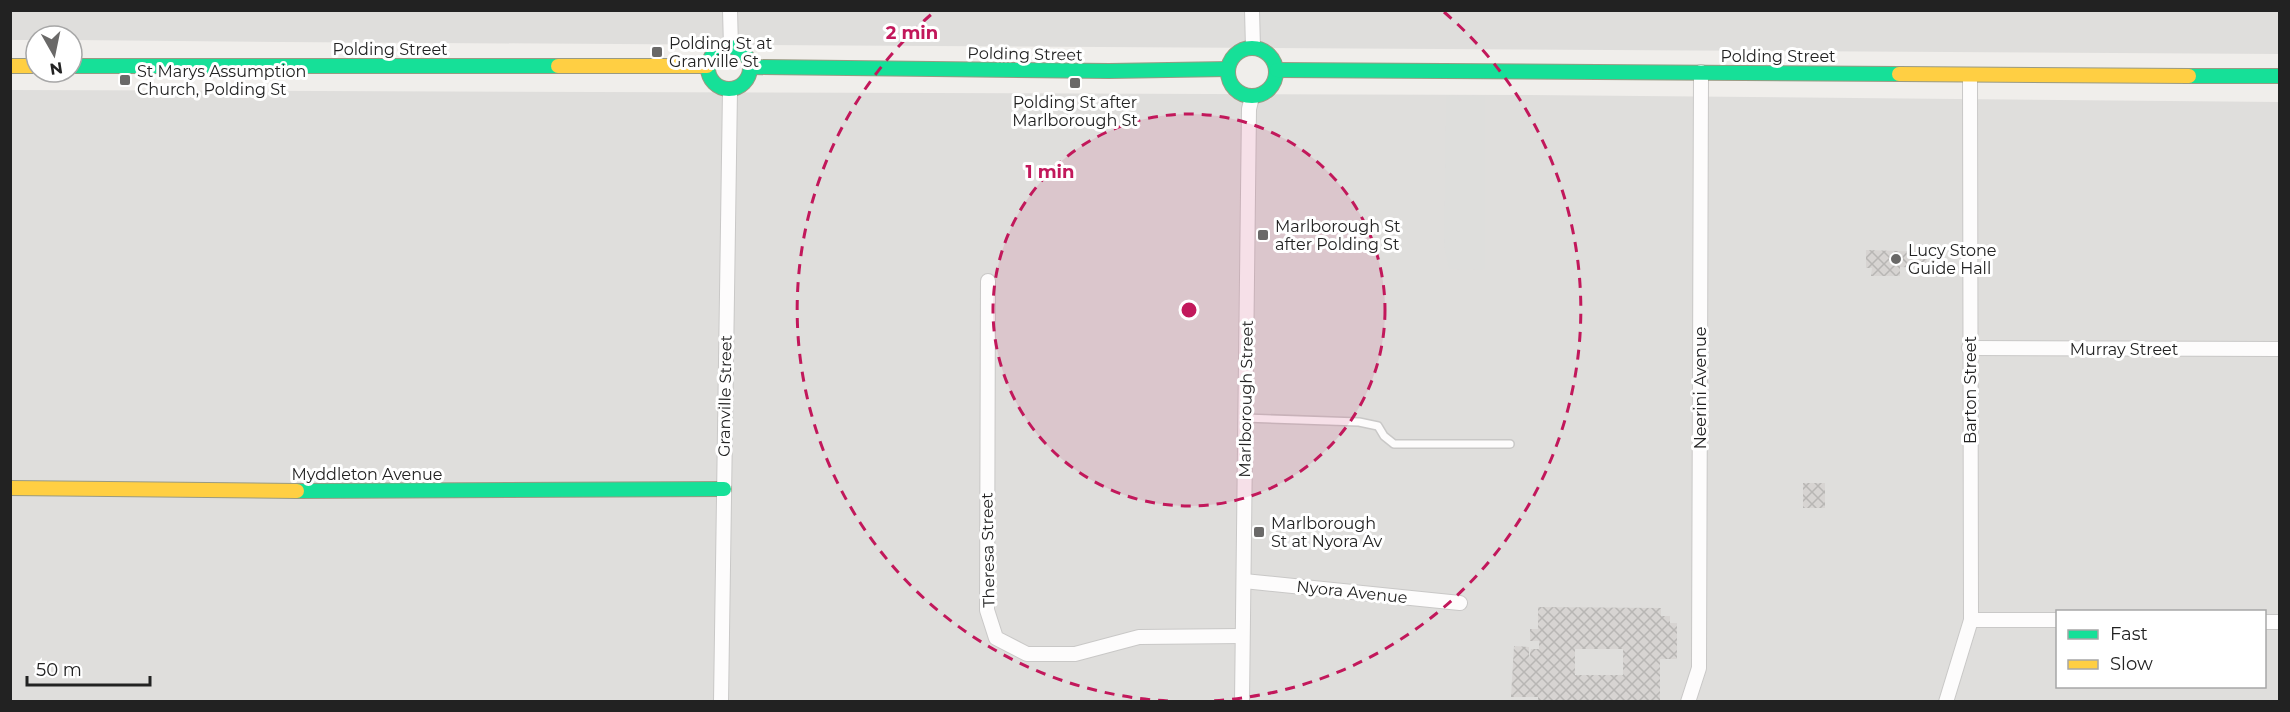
<svg xmlns="http://www.w3.org/2000/svg" width="2290" height="712" viewBox="0 0 2290 712" font-family="Montserrat,sans-serif">
  <style>
    .residential { fill: #dfdedc; fill-rule: evenodd }
    .religious { fill: #dededc }
    .building { fill: url(#building-cross-hatch); fill-rule: evenodd }
    .lines { fill: none; stroke-linecap: round; stroke-linejoin: round }
    .lane-casing { stroke: #c9c8c7; stroke-width: 10 }
    .street-casing { stroke: #c9c8c7; stroke-width: 16 }
    .fast-casing { stroke: #999a82; stroke-width: 16 }
    .slow-casing { stroke: #999a82; stroke-width: 16 }
    .lane { stroke: #fdfcfc; stroke-width: 7 }
    .street { stroke: #fdfcfc; stroke-width: 14 }
    .fast { stroke: #16e098; stroke-width: 14 }
    .slow { stroke: #ffcf43; stroke-width: 14 }
    .ring { fill: none; stroke: #c2185b; stroke-width: 3; stroke-dasharray: 10 8 }
    .poi-dot { fill: #6a6968; stroke: #fff; stroke-width: 2 }
    .labels { text-anchor: middle; dominant-baseline: central; stroke-width: 6; stroke-linejoin: round; paint-order: stroke }
    .poi-label { font-size: 16px; fill: #222; stroke: #fff; text-anchor: start }
    .street-label { font-size: 16px; fill: #222; stroke: #fff }
    .centre { fill: #c2185b; stroke: #fff; stroke-width: 3 }
    .ring-label { font-size: 18px; text-anchor: middle; font-weight: bold; fill: #c2185b; stroke: #fff; stroke-width: 6; stroke-linejoin: round; paint-order: stroke }
  </style>
  <defs>
    <pattern id="building-cross-hatch" width="8" height="8" patternUnits="userSpaceOnUse" patternTransform="scale(1.5)"><rect width="8" height="8" fill="#d7d4d2"/><path d="M0 0l8 8M0 8l8-8" fill="none" stroke="#b8b6b4"/></pattern>
  </defs>
  <rect width="100%" height="100%" fill="#f0eeeb"/>
  <g class="residential">
    <polygon points="11,10 2280,11 2279,54 281,42 72,40 72,36 36,36 36,40 11,40"/>
    <path d="M11,90L1530,95L2279,102V701L11,702ZM2058,612H2264V686H2058Z"/>
  </g>
  <polygon class="religious" points="1446,95 1485,96 1485,268 1481,270 1449,269 1444,245"/>
  <g class="building">
    <polygon points="1866,250 1927,252 1926,268 1900,267 1900,276 1871,276 1872,268 1866,268"/>
    <rect x="1803" y="483" width="22" height="25"/>
    <path d="M1538,607L1661,608V616H1670V623H1677V659H1660V702H1538V697H1511L1514,646L1529,647V659L1531,649H1539V641H1530V629H1538ZM1575,649H1623V675H1575Z"/>
  </g>
  <g class="lines">
    <defs>
      <polyline id="lane" points="1245,418 1359,422 1378,426 1384,436 1394,444 1510,444"/>
      <g id="street">
        <polyline points="730,10 731,47"/>
        <polyline points="1252,10 1253,48"/>
        <polyline points="988,281 987,610 996,638 1027,654 1075,654 1139,637 1242,636"/>
        <polyline points="1969,348 2280,349"/>
        <polyline points="1244,581 1460,603"/>
        <polyline points="1971,620 2058,620"/>
        <polyline points="2264,622 2280,622"/>
        <polyline points="721,702 730,90"/>
        <polyline points="1242,702 1249,109 1252,97"/>
        <polyline points="1688,702 1699,668 1701,72"/>
        <polyline points="1946,702 1971,620 1970,75"/>
      </g>
      <g id="fast">
        <circle cx="729" cy="68" r="21"/>
        <circle cx="1252" cy="72" r="24"/>
        <polyline points="72,66 558,66"/>
        <polyline points="751,67 1109,71 1228,69"/>
        <polyline points="1277,70 1899,74"/>
        <polyline points="2189,76 2280,76"/>
        <polyline points="297,491 724,489"/>
      </g>
      <g id="slow">
        <polyline points="10,66 36,66"/>
        <polyline points="558,66 707,66"/>
        <polyline points="1899,74 2189,76"/>
        <polyline points="10,488 297,491"/>
      </g>
    </defs>
    <use href="#lane" class="lane-casing"/>
    <use href="#street" class="street-casing"/>
    <use href="#fast" class="fast-casing"/>
    <use href="#slow" class="slow-casing"/>
    <use href="#lane" class="lane"/>
    <use href="#street" class="street"/>
    <use href="#fast" class="fast"/>
    <use href="#slow" class="slow"/>
  </g>
  <circle cx="1189" cy="310" r="196" fill="#c2185b" fill-opacity=".12"/>
  <g class="ring">
    <circle cx="1189" cy="310" r="196"/>
    <path d="M1168 701A392 392 0 0 1 934 12M1444 12A392 392 0 0 1 1210 701"/>
  </g>
  <g class="poi-dot">
    <rect x="651" y="46" width="12" height="12" rx="3"/>
    <rect x="119" y="74" width="12" height="12" rx="3"/>
    <rect x="1069" y="77" width="12" height="12" rx="3"/>
    <rect x="1257" y="229" width="12" height="12" rx="3"/>
    <circle cx="1896" cy="259" r="6"/>
    <rect x="1253" y="526" width="12" height="12" rx="3"/>
  </g>
  <g class="labels">
    <g class="poi-label">
      <text x="669" y="43">Polding St at<tspan x="669" dy="18">Granville St</tspan></text>
      <text x="137" y="71">St Marys Assumption<tspan x="137" dy="18">Church, Polding St</tspan></text>
      <text x="1075" y="102" text-anchor="middle">Polding St after<tspan x="1075" dy="18">Marlborough St</tspan></text>
      <text x="1275" y="226">Marlborough St<tspan x="1275" dy="18">after Polding St</tspan></text>
      <text x="1908" y="250">Lucy Stone<tspan x="1908" dy="18">Guide Hall</tspan></text>
      <text x="1271" y="523">Marlborough<tspan x="1271" dy="18">St at Nyora Av</tspan></text>
    </g>
    <g class="street-label">
      <text x="390" y="49">Polding Street</text>
      <text transform="translate(1025 54) rotate(1)">Polding Street</text>
      <text x="1778" y="56">Polding Street</text>
      <text x="2124" y="349">Murray Street</text>
      <text transform="translate(1700 388) rotate(-90)">Neerini Avenue</text>
      <text transform="translate(1970 390) rotate(-90)">Barton Street</text>
      <text transform="translate(725 396) rotate(-89)">Granville Street</text>
      <text transform="translate(1246 399) rotate(-89)">Marlborough Street</text>
      <text x="367" y="474">Myddleton Avenue</text>
      <text transform="translate(988 550) rotate(-91)">Theresa Street</text>
      <text transform="translate(1352 592) rotate(6)">Nyora Avenue</text>
    </g>
  </g>
  <circle cx="1189" cy="310" r="9" class="centre"/>
  <g class="ring-label">
    <text x="912" y="39">2 min</text>
    <text x="1050" y="178">1 min</text>
  </g>
  <rect width="2290" height="712" fill="none" stroke="#222222" stroke-width="24"/>
  <rect x="2056" y="610" width="210" height="78" fill="#ffffff" stroke="#a7a7a7" stroke-width="1.5"/>
  <rect x="2068" y="630" width="30" height="9" fill="#16e098" stroke="#a7a7a7" stroke-width="1.5"/>
  <text x="2110" y="640" font-size="18" fill="#222222">Fast</text>
  <rect x="2068" y="660" width="30" height="9" fill="#ffcf43" stroke="#a7a7a7" stroke-width="1.5"/>
  <text x="2110" y="670" font-size="18" fill="#222222">Slow</text>
  <g transform="translate(54 54) rotate(171)"><circle r="28" fill="#ffffff" stroke="#a7a7a7" stroke-width="1.5"/>
  <path d="M0-4.5L10 22L0 15L-10 22Z" fill="#6a6968"/>
  <text y="-9" font-size="16" font-weight="bold" text-anchor="middle" fill="#222222">N</text>
  </g>
  <path d="M27 676v9h123v-9" fill="none" stroke="#222222" stroke-width="3"/>
  <text x="36" y="676" font-size="18" fill="#222222" stroke="#ffffff" stroke-width="4.5" paint-order="stroke">50 m</text>
</svg>
